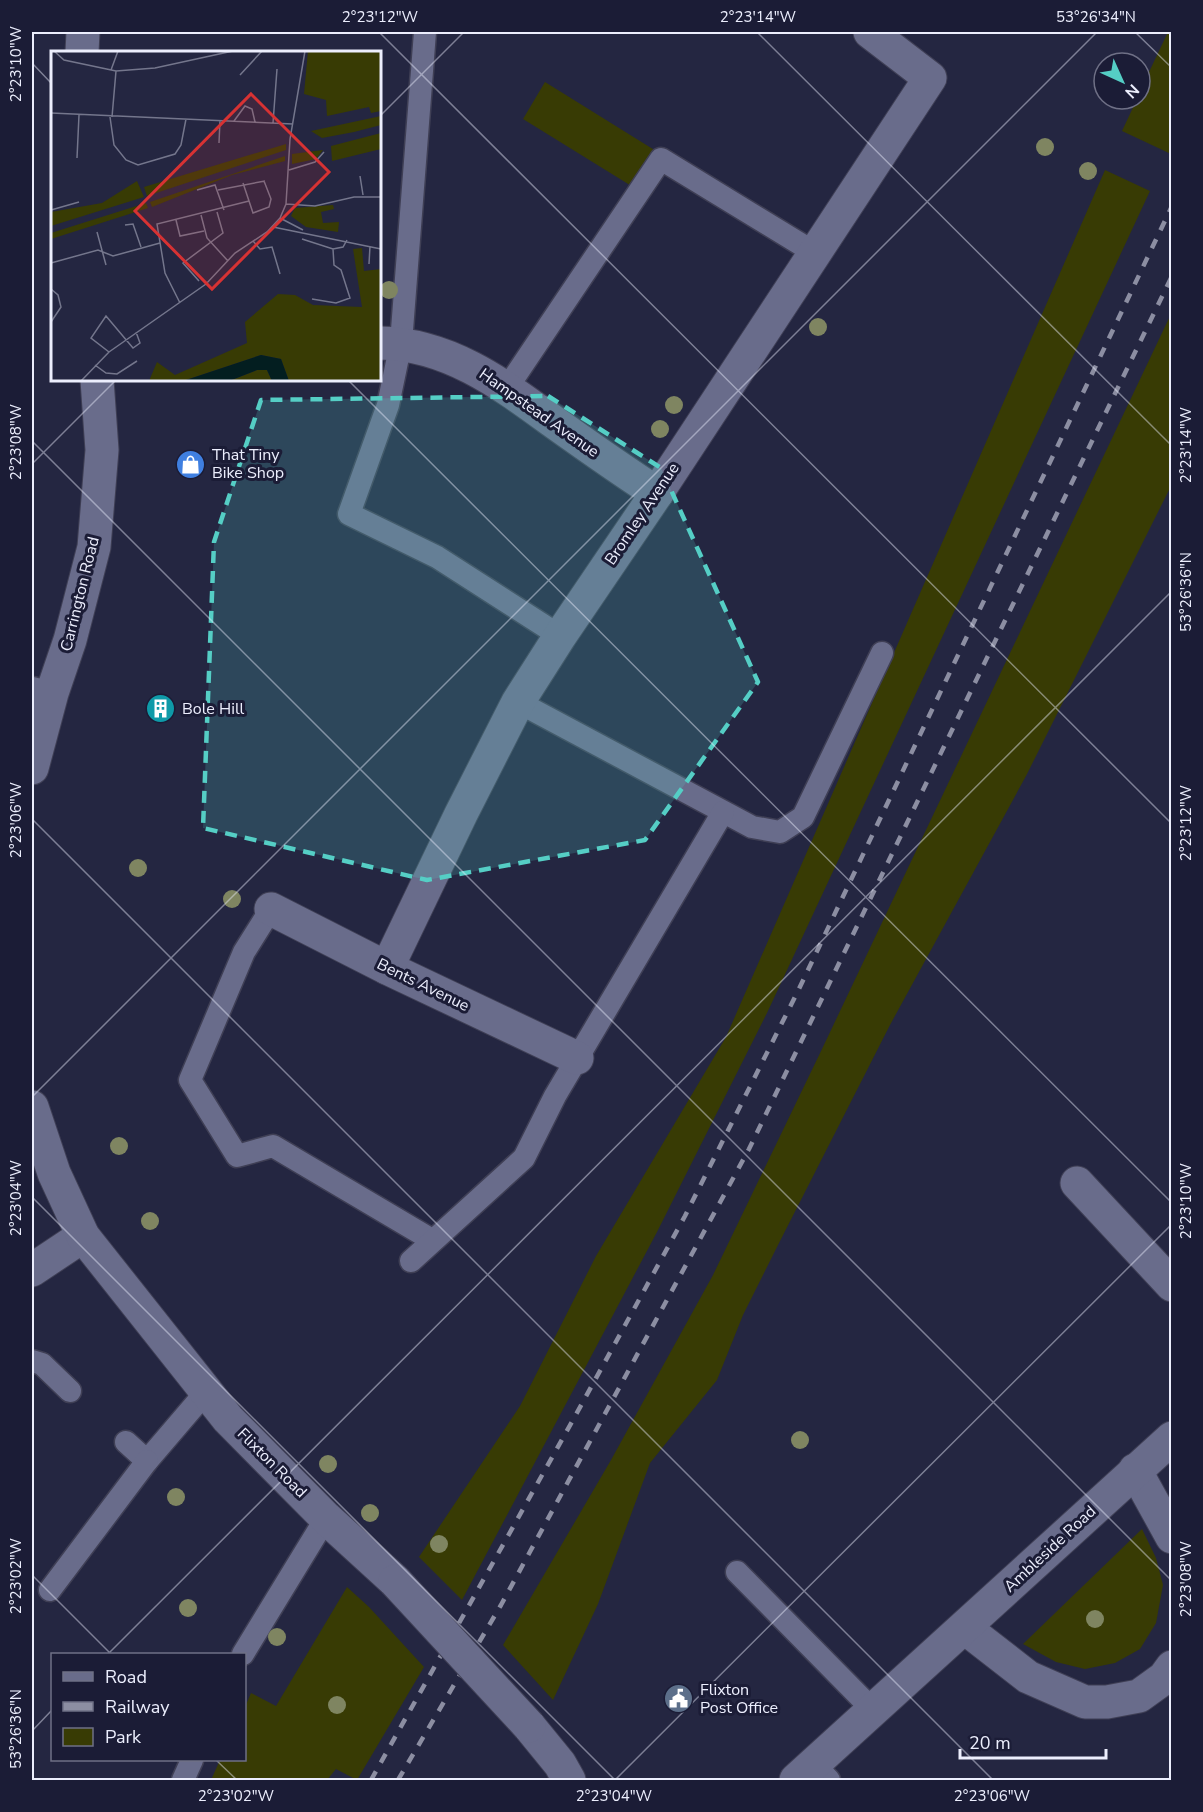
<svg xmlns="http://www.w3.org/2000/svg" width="1203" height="1812" viewBox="0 0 1203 1812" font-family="'Nunito Sans',sans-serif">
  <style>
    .green { fill: #383b04 }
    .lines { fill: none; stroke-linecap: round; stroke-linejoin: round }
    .service-casing { stroke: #3f3f55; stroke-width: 25 }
    .minor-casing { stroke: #3f3f55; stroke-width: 35 }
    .secondary-casing { stroke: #3f3f55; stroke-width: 35 }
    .service { stroke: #696c8b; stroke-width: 22 }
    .minor { stroke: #696c8b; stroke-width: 33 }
    .secondary { stroke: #696c8b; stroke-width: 33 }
    .rail { stroke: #8c8ea2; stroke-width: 4.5; stroke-dasharray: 10 10; stroke-linecap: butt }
    .secondary-bridge-casing { stroke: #3f3f55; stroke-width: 35; stroke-linecap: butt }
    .secondary-bridge { stroke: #696c8b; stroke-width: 33 }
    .tree { fill: #7f8561 }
    .marked { fill: #55cec5; fill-opacity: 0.2; stroke: #55cec5; stroke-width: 4.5; stroke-dasharray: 12 8; stroke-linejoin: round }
    .ticks { fill: none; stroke: #eceefd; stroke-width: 1.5; stroke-opacity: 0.45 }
    .labels { text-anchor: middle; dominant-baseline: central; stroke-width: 6; stroke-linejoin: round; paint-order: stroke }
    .street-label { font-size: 16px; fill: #eceefd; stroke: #1b1c36 }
    .poi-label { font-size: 16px; fill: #eceefd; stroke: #1b1c36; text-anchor: start }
    .inset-road { fill: none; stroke: #74768c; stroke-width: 1.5 }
    .view { fill: #d73233; fill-opacity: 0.15; stroke: #d73233; stroke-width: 3 }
    .inset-edge { fill: none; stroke: #eceefd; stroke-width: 3 }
    .neatline { fill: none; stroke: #eceefd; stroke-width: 2 }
    .ticks-label { font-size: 15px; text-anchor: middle; fill: #eceefd }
  </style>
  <rect width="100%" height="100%" fill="#242641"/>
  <g class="green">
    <polygon points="1168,32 1172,32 1171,154 1122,131 1137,99 1140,99 1140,91"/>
    <polygon points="545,82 656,151 633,187 523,119"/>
    <polygon points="1105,170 1150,191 767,1013 657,1232 462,1600 419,1557 520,1406 596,1256 726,1037"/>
    <polygon points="1171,314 1171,486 1026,776 890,1025 778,1245 743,1315 717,1380 650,1463 598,1604 553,1700 503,1645 611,1460 713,1275 822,1049"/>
    <polygon points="1142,1529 1156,1558 1163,1585 1156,1623 1140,1649 1115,1663 1085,1669 1056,1662 1023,1644"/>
    <polygon points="347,1587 369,1607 424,1667 357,1780 336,1769 327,1780 211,1780 220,1760 244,1760 245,1707 251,1693 276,1706"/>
  </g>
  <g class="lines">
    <defs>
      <g id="service">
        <polyline points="425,32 401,343 388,405 349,514 437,557 560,636"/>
        <polyline points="507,388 661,159 815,253"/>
        <polyline points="32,688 52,693"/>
        <polyline points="518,702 752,827 780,832 803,817 882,653"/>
        <polyline points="271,909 244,952 190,1080 237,1156 273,1146 432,1240"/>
        <polyline points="411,1261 524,1158 555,1096 723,812"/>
        <polyline points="32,1361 42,1364 70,1391"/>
        <polyline points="126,1442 147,1461 206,1392"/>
        <polyline points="737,1572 873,1710"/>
        <polyline points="50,1590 147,1461"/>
        <polyline points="243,1654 326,1518"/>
        <polyline points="814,1764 829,1780"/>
        <polyline points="183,1780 192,1760"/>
      </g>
      <g id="minor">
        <path d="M380,343C447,344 499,382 551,420C586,445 621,470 657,493"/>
        <polyline points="271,909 387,968 577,1058"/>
        <polyline points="387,968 461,814 518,702 560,636 657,493 930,78 870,32"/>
        <polyline points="1077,1183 1172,1285"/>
        <polyline points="32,1270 83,1236"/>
        <polyline points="1135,1470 1172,1537"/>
        <polyline points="965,1628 1028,1677 1085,1702 1107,1702 1139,1696 1164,1678 1172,1667"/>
        <polyline points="796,1780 1172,1438"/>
      </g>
      <g id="secondary">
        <polyline points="82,52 83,32"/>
        <polyline points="32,768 52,693 70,640 94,547 102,450 97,380"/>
        <polyline points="32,1107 54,1173 83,1236 228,1419 326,1518 395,1581"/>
        <polyline points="529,1726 560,1764 569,1780"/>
      </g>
    </defs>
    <use href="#service" class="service-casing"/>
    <use href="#minor" class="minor-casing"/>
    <use href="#secondary" class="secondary-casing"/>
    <use href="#service" class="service"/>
    <use href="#minor" class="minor"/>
    <use href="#secondary" class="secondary"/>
    <g class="rail">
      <polyline points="371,1780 573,1420 685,1216 798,991 1172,206"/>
      <polyline points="398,1780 501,1605 749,1149 1172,276"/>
    </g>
    <defs>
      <polyline id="secondary-bridge" points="395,1581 529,1726"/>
    </defs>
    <use href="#secondary-bridge" class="secondary-bridge-casing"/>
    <use href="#secondary-bridge" class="secondary-bridge"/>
  </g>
  <g class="tree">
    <circle cx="1045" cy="147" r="9"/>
    <circle cx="1088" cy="171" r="9"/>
    <circle cx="389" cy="290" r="9"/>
    <circle cx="818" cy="327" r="9"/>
    <circle cx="674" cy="405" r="9"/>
    <circle cx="660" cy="429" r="9"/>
    <circle cx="138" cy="868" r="9"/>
    <circle cx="232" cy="899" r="9"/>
    <circle cx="119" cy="1146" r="9"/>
    <circle cx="150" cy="1221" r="9"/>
    <circle cx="800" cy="1440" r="9"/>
    <circle cx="328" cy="1464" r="9"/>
    <circle cx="176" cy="1497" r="9"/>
    <circle cx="370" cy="1513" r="9"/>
    <circle cx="439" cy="1544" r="9"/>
    <circle cx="188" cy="1608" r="9"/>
    <circle cx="1095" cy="1619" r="9"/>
    <circle cx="277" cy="1637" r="9"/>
    <circle cx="337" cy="1705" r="9"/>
  </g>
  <path class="marked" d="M548,396L661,468L758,682L645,840L427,880L203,828L214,542L261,400Z"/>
  <path class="ticks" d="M379,32L1172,824M757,32L1172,446M1135,32L1172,68M32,63L52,84M380,116L464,32M348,380L1172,1203M32,441L1172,1581M32,464L116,380M32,819L993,1780M32,1097L1097,32M32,1197L615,1780M32,1575L111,1654M108,1654L1172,591M32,1731L52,1710M216,1760L237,1780M615,1780L1172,1224"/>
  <defs>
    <symbol id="shop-disc" viewBox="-11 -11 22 22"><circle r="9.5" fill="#3f7fe0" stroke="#1b1c36"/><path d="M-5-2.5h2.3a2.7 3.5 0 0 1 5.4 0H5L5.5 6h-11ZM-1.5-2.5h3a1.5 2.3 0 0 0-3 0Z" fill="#fff"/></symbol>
    <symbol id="building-disc" viewBox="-11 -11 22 22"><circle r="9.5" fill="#0f9aa8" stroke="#1b1c36"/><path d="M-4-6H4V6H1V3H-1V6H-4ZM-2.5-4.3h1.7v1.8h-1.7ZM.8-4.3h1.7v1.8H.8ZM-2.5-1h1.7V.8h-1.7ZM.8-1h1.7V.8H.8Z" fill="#fff"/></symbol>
    <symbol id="civic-disc" viewBox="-11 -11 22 22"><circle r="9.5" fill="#5c6f8a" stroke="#1b1c36"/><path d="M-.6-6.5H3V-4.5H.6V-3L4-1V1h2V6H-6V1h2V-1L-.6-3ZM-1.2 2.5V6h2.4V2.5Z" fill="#fff"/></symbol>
  </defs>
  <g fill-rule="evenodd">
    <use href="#shop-disc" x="174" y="448" width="33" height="33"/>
    <use href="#building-disc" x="144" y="692" width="33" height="33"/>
    <use href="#civic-disc" x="662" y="1682" width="33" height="33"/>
  </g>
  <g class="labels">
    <g class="street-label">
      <text transform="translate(539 413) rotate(35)">Hampstead Avenue</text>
      <text transform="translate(642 514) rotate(-56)">Bromley Avenue</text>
      <text transform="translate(80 594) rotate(-76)">Carrington Road</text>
      <text transform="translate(423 985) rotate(26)">Bents Avenue</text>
      <text transform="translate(272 1463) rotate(45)">Flixton Road</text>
      <text transform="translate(1050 1549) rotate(-43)">Ambleside Road</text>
    </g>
    <g class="poi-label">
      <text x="212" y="455">That Tiny<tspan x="212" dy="18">Bike Shop</tspan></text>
      <text x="182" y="709">Bole Hill</text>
      <text x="700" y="1690">Flixton<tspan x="700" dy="18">Post Office</tspan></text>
    </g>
  </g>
  <g transform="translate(51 51)">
    <rect width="330" height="330" fill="#242641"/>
    <path d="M257,0H330V60L320,62L318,56L276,65L275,49L253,43ZM330,65V74L303,81L271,87L260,80ZM330,82V98L281,110L280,95ZM235,93V99L96,145L93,136ZM272,99L265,108L241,113V103ZM234,105V110L181,124L101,156L99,151ZM86,130L93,146L0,175V161L51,152ZM95,152L97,157L91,159L0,188V182ZM282,154L283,158L270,161L272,172L288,171L287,181L255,176L240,165L244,157ZM311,197L313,220L330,218V330H238L230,308L210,304L132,330H98L106,311L124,324L196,292L194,271L227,243L244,244L262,254L311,256L302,198ZM206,319H216L221,330H178Z" fill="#383b04"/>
    <path d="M210,304L230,308L238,330H221L216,319H206L178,330H132Z" fill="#031e20"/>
    <path class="inset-road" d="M3,0L13,9L65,20L104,17L182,0M60,19L67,0M189,24L211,0M0,62L242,73M59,66L63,94L75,109L87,114L124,103L130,94L135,68M61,66L65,20M183,70L194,55L201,58L204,71M222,72L226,18M168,92L169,69M26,107L28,64M238,119L264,111L273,101M309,125L312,144M192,132L202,162L218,156L220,148L213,130M146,139L164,134L173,159M167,139L214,130M235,153L264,155L303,146H330M0,159L28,151M150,164L156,187L177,210M229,167L252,179M125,169L129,185L153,180M74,174L82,173L90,196M222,176L330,198M46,181L55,214M251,188L282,198L292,196L296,189M202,190L209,198L221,196L229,223M0,212L47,199L62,205L109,192M318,213L319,195M148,230L132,212L172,182L166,161M0,238L7,244L10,256L0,271M261,248L285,252L299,247L290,219L283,214L282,198M129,252L114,222L106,173L198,150M58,301L40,287L55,265L82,297L89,292L85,281M44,314L55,322L66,323L86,310M30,330L58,301L155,233L184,202L216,181L229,167L235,153L239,88L254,0"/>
    <path class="view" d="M200,43L278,121L161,238L84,160Z"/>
    <rect width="330" height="330" class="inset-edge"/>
  </g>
  <rect width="1203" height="1812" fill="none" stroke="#1b1c36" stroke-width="66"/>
  <rect x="51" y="1653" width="195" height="108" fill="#1b1c36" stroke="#6f7086" stroke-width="1.5"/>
  <rect x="63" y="1672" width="30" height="9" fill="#696c8b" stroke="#6f7086" stroke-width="1.5"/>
  <text x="105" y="1683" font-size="18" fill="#eceefd">Road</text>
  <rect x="63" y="1702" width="30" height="9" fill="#8c8ea2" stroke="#6f7086" stroke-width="1.5"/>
  <text x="105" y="1713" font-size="18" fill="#eceefd">Railway</text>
  <rect x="63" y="1728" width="30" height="18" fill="#383b04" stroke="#6f7086" stroke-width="1.5"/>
  <text x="105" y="1743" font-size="18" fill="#eceefd">Park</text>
  <g transform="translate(1122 81) rotate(135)"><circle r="28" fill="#1b1c36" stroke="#6f7086" stroke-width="1.5"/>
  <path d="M0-4.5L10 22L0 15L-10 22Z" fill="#55cec5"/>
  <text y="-9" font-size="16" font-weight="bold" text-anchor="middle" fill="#eceefd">N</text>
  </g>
  <path d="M960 1749v9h146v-9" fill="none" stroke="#eceefd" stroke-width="3"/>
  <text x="969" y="1749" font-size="18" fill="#eceefd" stroke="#1b1c36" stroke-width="4.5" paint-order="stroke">20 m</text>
  <rect x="33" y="33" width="1137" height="1746" class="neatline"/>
  <g class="ticks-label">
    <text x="380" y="22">2°23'12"W</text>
    <text x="758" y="22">2°23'14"W</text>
    <text x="1096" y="22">53°26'34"N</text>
    <text transform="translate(16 64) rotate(-90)" y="5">2°23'10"W</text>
    <text transform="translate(16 442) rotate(-90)" y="5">2°23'08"W</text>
    <text transform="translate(1186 445) rotate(-90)" y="5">2°23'14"W</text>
    <text transform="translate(1186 592) rotate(-90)" y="5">53°26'36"N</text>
    <text transform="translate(16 820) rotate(-90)" y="5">2°23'06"W</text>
    <text transform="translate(1186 823) rotate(-90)" y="5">2°23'12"W</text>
    <text transform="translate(16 1198) rotate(-90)" y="5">2°23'04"W</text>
    <text transform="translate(1186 1201) rotate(-90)" y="5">2°23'10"W</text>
    <text transform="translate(16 1576) rotate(-90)" y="5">2°23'02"W</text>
    <text transform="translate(1186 1579) rotate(-90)" y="5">2°23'08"W</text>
    <text transform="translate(16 1729) rotate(-90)" y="5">53°26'36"N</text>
    <text x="236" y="1801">2°23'02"W</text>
    <text x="614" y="1801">2°23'04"W</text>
    <text x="992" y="1801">2°23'06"W</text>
  </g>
</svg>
